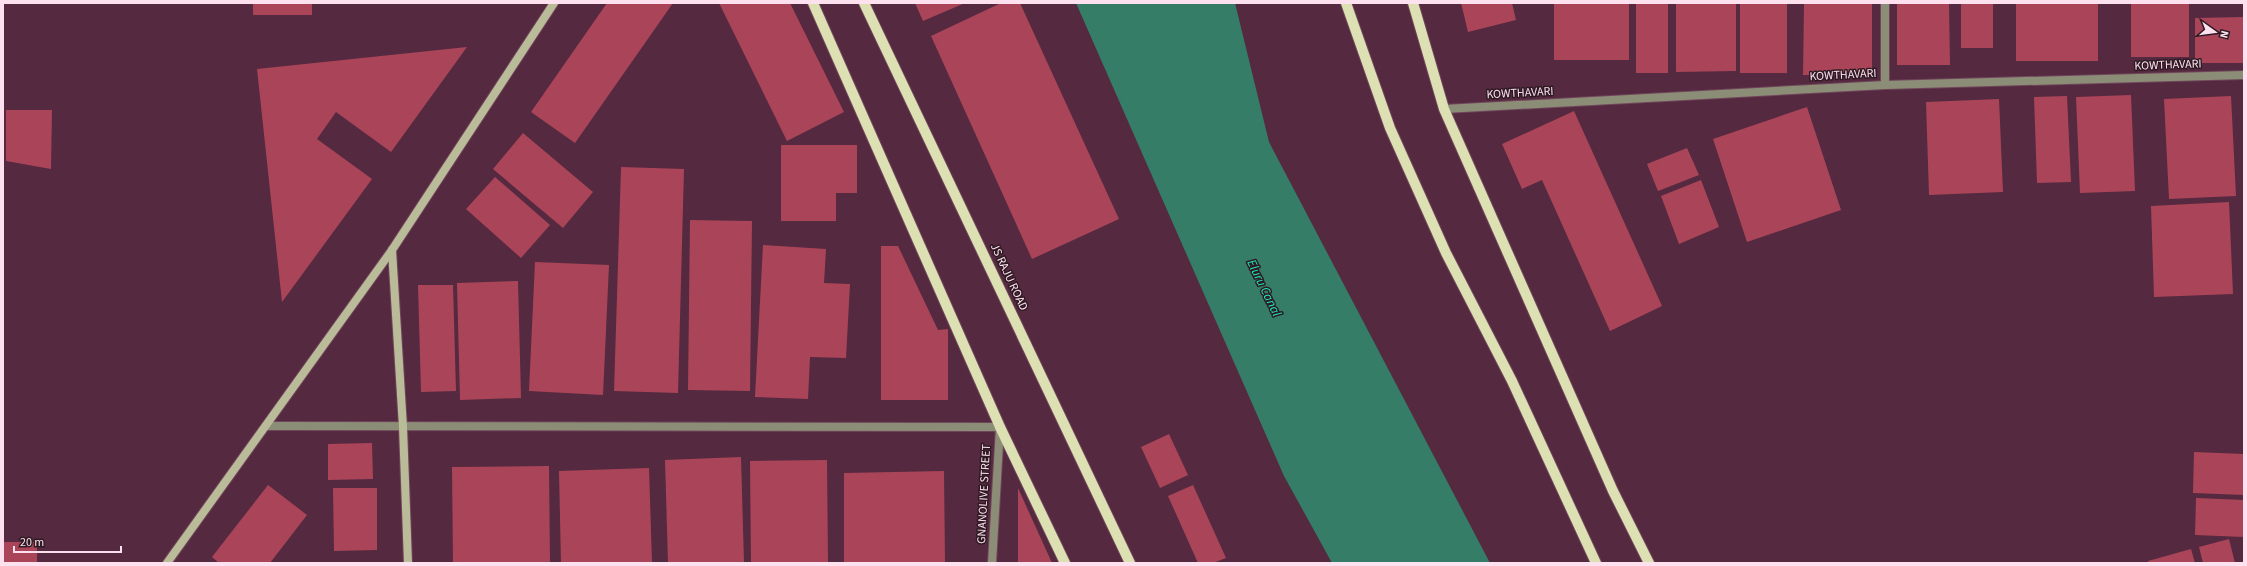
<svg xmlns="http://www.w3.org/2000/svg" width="2247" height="566" viewBox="0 0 2247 566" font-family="'Source Sans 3',sans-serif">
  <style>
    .water { fill: #357d67 }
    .building { fill: #aa4559 }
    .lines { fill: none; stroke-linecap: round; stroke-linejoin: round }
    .street-casing { stroke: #70465b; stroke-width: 10 }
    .secondary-casing { stroke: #70465b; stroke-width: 10 }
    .primary-casing { stroke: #70465b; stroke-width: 12 }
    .street { stroke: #8c8d77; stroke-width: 8 }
    .secondary { stroke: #babc99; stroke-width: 8 }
    .primary { stroke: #dde0b2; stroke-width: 10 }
    .labels { text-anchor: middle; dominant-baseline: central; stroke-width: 3; stroke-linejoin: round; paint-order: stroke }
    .street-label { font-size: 12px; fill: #fee1ee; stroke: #2e1a23 }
    .water-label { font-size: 13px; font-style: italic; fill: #19edbc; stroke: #2e1a23 }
  </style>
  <rect width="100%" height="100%" fill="#55293f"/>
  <polygon class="water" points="1076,3 1235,3 1269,142 1490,563 1332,563 1284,476"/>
  <g class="building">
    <rect x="253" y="3" width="59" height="12"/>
    <polygon points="607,3 673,3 575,143 531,112"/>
    <polygon points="719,3 790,3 844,112 787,141"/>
    <polygon points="915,3 965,3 923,21"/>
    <polygon points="1001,3 1020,3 1119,219 1032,259 931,36"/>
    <polygon points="1461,3 1512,3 1516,20 1468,32"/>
    <rect x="1554" y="3" width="75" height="57"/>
    <rect x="1636" y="3" width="32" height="70"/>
    <polygon points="1676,3 1736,3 1736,71 1676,72"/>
    <rect x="1740" y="3" width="47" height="70"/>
    <polygon points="1804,3 1872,3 1872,75 1803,75"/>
    <polygon points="1897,3 1949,3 1950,65 1897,65"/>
    <rect x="1961" y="3" width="32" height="45"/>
    <rect x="2016" y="3" width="82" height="58"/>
    <rect x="2131" y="3" width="58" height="54"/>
    <polygon points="2244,17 2244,63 2195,63 2195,18"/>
    <polygon points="467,47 391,152 336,112 317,139 372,179 282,302 257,69"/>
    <polygon points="2131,95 2135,191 2080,193 2076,97"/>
    <polygon points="2067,96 2071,182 2037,183 2034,97"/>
    <polygon points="2231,96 2236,196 2169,199 2164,99"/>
    <polygon points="1999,99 2003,192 1929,195 1926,102"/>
    <polygon points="1807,107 1841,210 1747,242 1713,139"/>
    <polygon points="6,110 52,110 51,169 6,161"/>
    <polygon points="1574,111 1662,306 1610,331 1542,180 1522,189 1502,144"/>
    <polygon points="523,133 593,192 563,228 493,169"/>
    <polygon points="781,145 857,145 857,193 836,193 836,221 781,221"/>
    <polygon points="1687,148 1699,175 1658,191 1647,164"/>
    <polygon points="621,167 684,169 678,393 614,391"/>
    <polygon points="495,177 550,225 521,258 466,209"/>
    <polygon points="1701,180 1719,227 1679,244 1661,196"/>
    <polygon points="2229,202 2233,294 2154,297 2151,206"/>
    <polygon points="690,220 752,221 750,391 688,390"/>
    <polygon points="763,245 826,249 824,283 850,284 846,358 810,357 808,399 755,397"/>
    <polygon points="881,246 898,246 938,330 948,329 948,400 881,400"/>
    <polygon points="535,262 609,265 603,395 529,391"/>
    <polygon points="518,281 521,398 460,400 457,283"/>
    <polygon points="418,285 453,285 456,391 421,392"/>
    <polygon points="1169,434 1188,475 1160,488 1141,447"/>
    <polygon points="372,443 373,479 328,480 328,444"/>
    <polygon points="2194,452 2244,454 2244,495 2193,493"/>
    <polygon points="741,457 744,562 668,563 665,460"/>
    <polygon points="827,460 828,563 751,563 750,461"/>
    <polygon points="549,466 550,563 453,563 452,467"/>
    <polygon points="649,468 652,563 561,563 559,471"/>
    <polygon points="944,471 945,562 844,563 844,473"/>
    <polygon points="268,485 307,515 270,563 219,563 212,557"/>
    <polygon points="1193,485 1226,558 1213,563 1198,563 1168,496"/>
    <polygon points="333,488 377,488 377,550 334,551"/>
    <polygon points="1018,488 1052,563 1018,563"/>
    <polygon points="2196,498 2244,500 2244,537 2195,535"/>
    <polygon points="2229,539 2235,563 2203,563 2199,547"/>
    <rect x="3" y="542" width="34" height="21"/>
    <polygon points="2191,549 2195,563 2148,563 2148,561"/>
  </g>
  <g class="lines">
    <defs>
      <g id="street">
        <polyline points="1885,3 1885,85"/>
        <polyline points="1444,109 1885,85 2244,75"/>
        <polyline points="266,426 1000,427 992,563"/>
      </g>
      <g id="secondary">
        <polyline points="392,250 403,427 408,563"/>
        <polyline points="167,563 392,250 554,3"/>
      </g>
      <g id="primary">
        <polyline points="813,3 1000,427 1065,563"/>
        <polyline points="864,3 1130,563"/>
        <polyline points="1346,3 1390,128 1446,253 1512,381 1596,563"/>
        <polyline points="1413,3 1444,109 1613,491 1649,563"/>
      </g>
    </defs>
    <use href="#street" class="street-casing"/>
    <use href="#secondary" class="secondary-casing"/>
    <use href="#primary" class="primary-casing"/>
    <use href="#street" class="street"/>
    <use href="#secondary" class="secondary"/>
    <use href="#primary" class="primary"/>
  </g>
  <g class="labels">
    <g class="street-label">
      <text transform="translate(2168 65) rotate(-2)">KOWTHAVARI</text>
      <text transform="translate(1843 75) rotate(-3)">KOWTHAVARI</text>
      <text transform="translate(1520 93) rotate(-3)">KOWTHAVARI</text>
      <text transform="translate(1009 277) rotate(65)">JS RAJU ROAD</text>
      <text transform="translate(984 494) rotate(-87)">GNANOLIVE STREET</text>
    </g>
    <g class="water-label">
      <text transform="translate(1264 288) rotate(64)">Eluru Canal</text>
    </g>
  </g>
  <rect width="2247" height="566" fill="none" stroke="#fee1ee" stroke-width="8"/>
  <g transform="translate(2215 32) rotate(104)" stroke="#2e1a23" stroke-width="3" paint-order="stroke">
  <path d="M0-3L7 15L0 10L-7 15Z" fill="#fee1ee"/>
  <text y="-6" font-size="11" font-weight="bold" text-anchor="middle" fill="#fee1ee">N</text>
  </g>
  <path d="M14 546v6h107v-6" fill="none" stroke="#fee1ee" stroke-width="2"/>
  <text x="20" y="546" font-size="12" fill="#fee1ee" stroke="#2e1a23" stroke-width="3" paint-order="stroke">20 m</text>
</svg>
